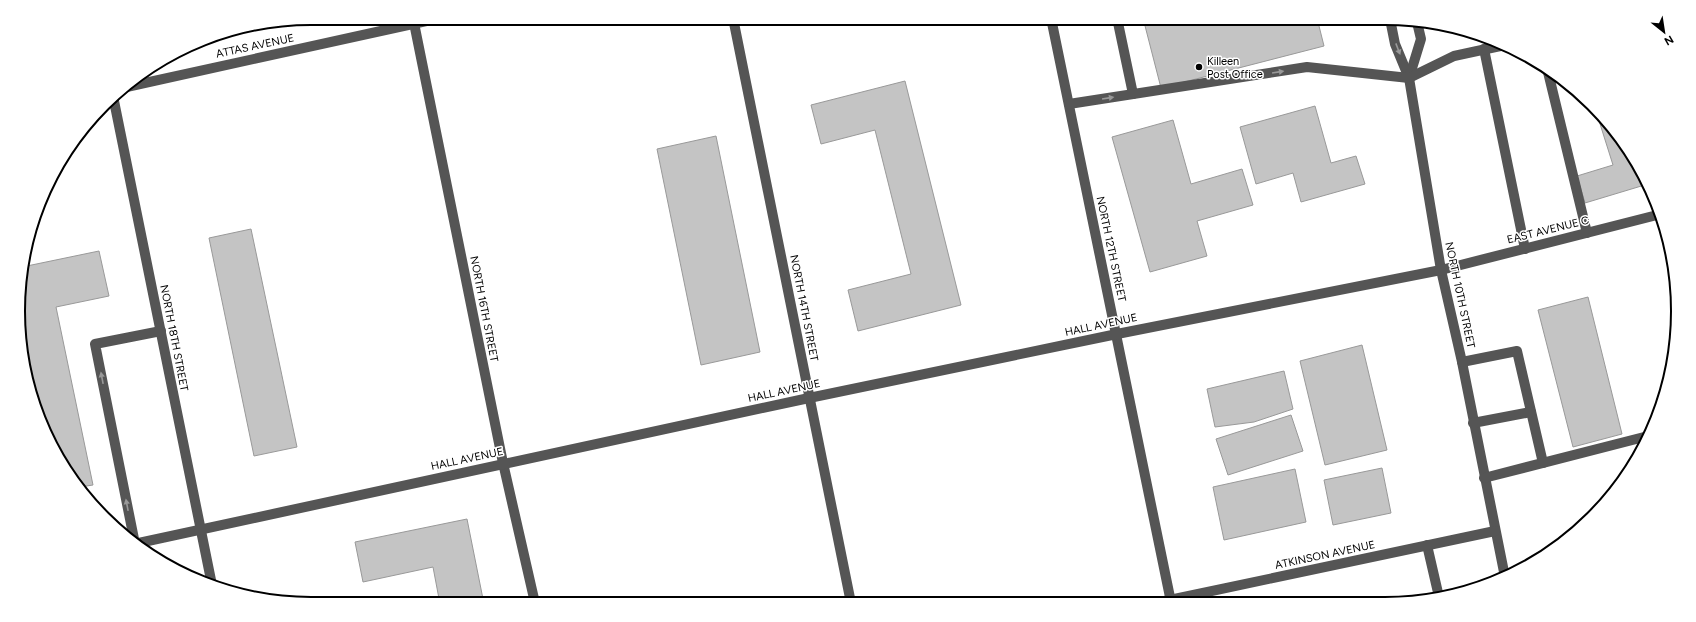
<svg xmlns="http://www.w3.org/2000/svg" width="1696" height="622" viewBox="0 0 1696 622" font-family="Figtree,sans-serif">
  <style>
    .building { fill: #c4c4c4; stroke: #999 }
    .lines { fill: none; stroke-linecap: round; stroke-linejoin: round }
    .minor { stroke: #555; stroke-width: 10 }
    .oneway { fill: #999 }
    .poi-dot { fill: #000; stroke: #fff; stroke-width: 1.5 }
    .labels { text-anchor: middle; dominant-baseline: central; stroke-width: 3; stroke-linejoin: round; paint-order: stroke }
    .street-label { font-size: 11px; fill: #000; stroke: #fff }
    .poi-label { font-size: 11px; fill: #000; stroke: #fff; text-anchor: start }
    .rim { fill: none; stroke: #000; stroke-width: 2 }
  </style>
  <rect width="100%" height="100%" fill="#fff"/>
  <g class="building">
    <polygon points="1143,18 1317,18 1324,46 1161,88"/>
    <polygon points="905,81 961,305 858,331 848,290 911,274 875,130 821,144 811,105"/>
    <polygon points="1315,106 1331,163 1356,156 1365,184 1301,202 1293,173 1256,184 1240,127"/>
    <polygon points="1595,108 1605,118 1639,165 1648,184 1585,203 1577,176 1613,165"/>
    <polygon points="1173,120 1191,184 1242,169 1253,205 1197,221 1207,256 1150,272 1112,137"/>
    <polygon points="716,136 760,352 701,365 657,149"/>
    <polygon points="251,229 297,447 254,456 209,238"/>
    <polygon points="99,251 109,296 56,307 93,485 80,487 67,474 40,423 31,394 23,354 21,273 22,267"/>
    <polygon points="1588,297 1622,434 1573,447 1538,310"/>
    <polygon points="1362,345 1387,450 1325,465 1300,361"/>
    <polygon points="1284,371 1293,409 1254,422 1215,427 1207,389"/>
    <polygon points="1291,415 1303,451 1228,475 1216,439"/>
    <polygon points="1382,468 1391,513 1333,525 1324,480"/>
    <polygon points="1295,469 1306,522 1224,540 1213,487"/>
    <polygon points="467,519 484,604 440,604 433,567 363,582 355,542"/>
  </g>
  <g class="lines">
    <g class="minor">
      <polyline points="413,18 503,463 535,603"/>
      <polyline points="733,18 851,603"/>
      <polyline points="1051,18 1171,602"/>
      <polyline points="1117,18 1133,94"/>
      <polyline points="1390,19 1395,44 1409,78 1441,270 1462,362 1505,577"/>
      <polyline points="1484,49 1525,249"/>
      <polyline points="1547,68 1587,233"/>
      <polyline points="1409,78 1421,39 1417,22"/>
      <polyline points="122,88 440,18"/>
      <polyline points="113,96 212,585"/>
      <polyline points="1069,104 1307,67 1409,78 1454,56 1505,45"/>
      <polyline points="1462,362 1517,351 1543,463"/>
      <polyline points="1473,423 1531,412"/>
      <polyline points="1484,478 1648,436"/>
      <polyline points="134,544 809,398 1117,334 1441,270 1661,214"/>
      <polyline points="135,544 95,344 161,331"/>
      <polyline points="1427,545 1439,597"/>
      <polyline points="1160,602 1495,531"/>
    </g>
  </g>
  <defs><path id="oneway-solid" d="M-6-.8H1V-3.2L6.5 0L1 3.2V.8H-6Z"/></defs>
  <g class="oneway">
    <use href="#oneway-solid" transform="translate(1398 49) rotate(69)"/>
    <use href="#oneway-solid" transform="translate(1278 72) rotate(-9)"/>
    <use href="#oneway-solid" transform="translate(1108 98) rotate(-9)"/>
    <use href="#oneway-solid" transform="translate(102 378) rotate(-101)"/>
    <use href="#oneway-solid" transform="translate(127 505) rotate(-101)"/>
  </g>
  <circle class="poi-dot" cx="1199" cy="67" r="4"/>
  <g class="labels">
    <g class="street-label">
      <text transform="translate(255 46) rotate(-12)">ATTAS AVENUE</text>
      <text transform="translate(1548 230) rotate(-14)">EAST AVENUE C</text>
      <text transform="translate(1111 249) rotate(78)">NORTH 12TH STREET</text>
      <text transform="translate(1460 295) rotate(78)">NORTH 10TH STREET</text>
      <text transform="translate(804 308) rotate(79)">NORTH 14TH STREET</text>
      <text transform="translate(484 309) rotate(79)">NORTH 16TH STREET</text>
      <text transform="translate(1101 325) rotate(-12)">HALL AVENUE</text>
      <text transform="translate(174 338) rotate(79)">NORTH 18TH STREET</text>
      <text transform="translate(784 391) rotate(-12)">HALL AVENUE</text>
      <text transform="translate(467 459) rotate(-12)">HALL AVENUE</text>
      <text transform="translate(1325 555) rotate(-12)">ATKINSON AVENUE</text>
    </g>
    <g class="poi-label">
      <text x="1207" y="61">Killeen<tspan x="1207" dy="13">Post Office</tspan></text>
    </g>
  </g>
  <path d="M0 0H1696V622H0ZM311 25H1385A286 286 0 0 1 1671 311V311A286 286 0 0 1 1385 597H311A286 286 0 0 1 25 311V311A286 286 0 0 1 311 25Z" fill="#fff" fill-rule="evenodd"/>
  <path class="rim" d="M311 25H1385A286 286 0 0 1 1671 311V311A286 286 0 0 1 1385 597H311A286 286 0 0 1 25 311V311A286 286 0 0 1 311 25Z"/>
  <g transform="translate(1664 32) rotate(150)" stroke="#ffffff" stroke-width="3" paint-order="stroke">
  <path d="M0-3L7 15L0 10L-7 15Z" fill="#000000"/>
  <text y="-6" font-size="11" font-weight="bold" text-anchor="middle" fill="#000000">N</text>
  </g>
</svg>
